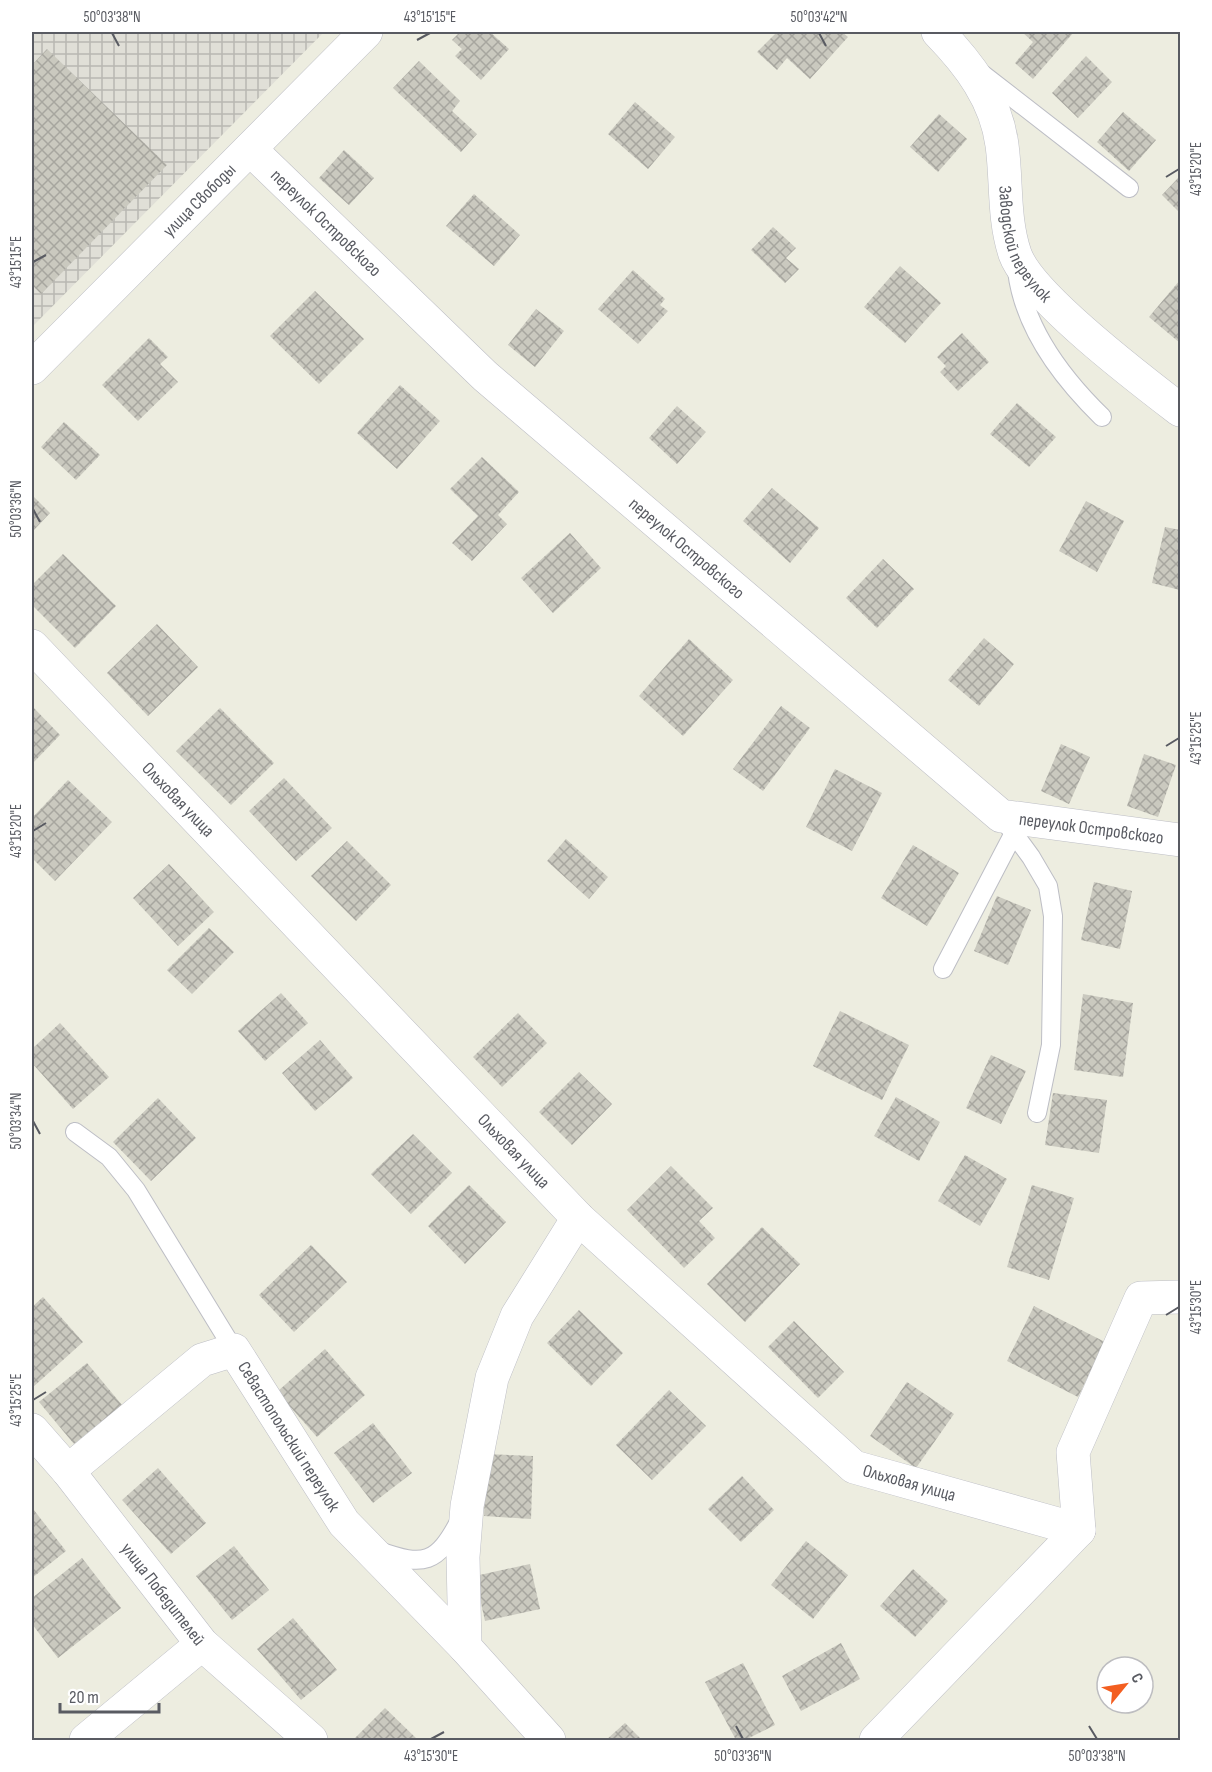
<svg xmlns="http://www.w3.org/2000/svg" width="1212" height="1772" viewBox="0 0 1212 1772" font-family="'Sofia Sans Condensed',sans-serif">
  <style>
    .industrial { fill: url(#industrial-grid) }
    .building { fill: url(#building-cross-hatch) }
    .lines { fill: none; stroke-linecap: round; stroke-linejoin: round }
    .lane-casing { stroke: #bdbec5; stroke-width: 20 }
    .street-casing { stroke: #bdbec5; stroke-width: 34 }
    .lane { stroke: #fff; stroke-width: 18 }
    .street { stroke: #fff; stroke-width: 33 }
    .ticks { fill: none; stroke: #595b62; stroke-width: 2 }
    .labels { text-anchor: middle; dominant-baseline: central; stroke-width: 5; stroke-linejoin: round; paint-order: stroke }
    .street-label { font-size: 18px; fill: #595b62; stroke: #fff }
    .neatline { fill: none; stroke: #595b62; stroke-width: 2 }
    .ticks-label { font-size: 15px; text-anchor: middle; fill: #595b62 }
  </style>
  <defs>
    <pattern id="industrial-grid" width="8" height="8" patternUnits="userSpaceOnUse" patternTransform="scale(1.5)"><rect width="8" height="8" fill="#e0dfd7"/><path d="M0 4h8M4 0v8" fill="none" stroke="#b9b8b2"/></pattern>
    <pattern id="building-cross-hatch" width="8" height="8" patternUnits="userSpaceOnUse" patternTransform="scale(1.5)"><rect width="8" height="8" fill="#cac9bf"/><path d="M0 0l8 8M0 8l8-8" fill="none" stroke="#a7a69f"/></pattern>
  </defs>
  <rect width="100%" height="100%" fill="#edede0"/>
  <polygon class="industrial" points="32,32 324,32 32,327"/>
  <g class="building">
    <polygon points="460,32 490,32 509,49 481,80 455,56 462,49 452,40"/>
    <polygon points="777,32 842,32 848,37 810,79 787,58 777,70 757,52"/>
    <polygon points="1022,32 1074,32 1033,79 1015,63 1033,42"/>
    <polygon points="47,49 167,165 41,294 32,285 32,65"/>
    <polygon points="1086,56 1112,82 1078,118 1052,93"/>
    <polygon points="419,61 460,101 452,111 477,134 461,152 393,88"/>
    <polygon points="635,102 675,137 648,169 608,134"/>
    <polygon points="1123,112 1156,140 1129,171 1097,142"/>
    <polygon points="939,114 967,139 938,172 910,147"/>
    <polygon points="344,150 374,178 349,205 319,178"/>
    <polygon points="1180,176 1180,213 1162,195"/>
    <polygon points="474,194 520,235 494,266 446,226"/>
    <polygon points="773,227 796,248 786,258 799,269 785,283 751,250"/>
    <polygon points="900,266 941,303 905,343 864,307"/>
    <polygon points="633,270 665,299 660,305 668,311 638,344 598,309"/>
    <polygon points="1180,280 1180,343 1149,317"/>
    <polygon points="315,291 364,339 319,384 270,336"/>
    <polygon points="536,309 564,331 535,367 508,345"/>
    <polygon points="962,333 989,362 958,391 940,372 946,366 937,357"/>
    <polygon points="149,338 168,357 160,364 178,382 138,421 102,385"/>
    <polygon points="400,385 440,421 397,469 357,433"/>
    <polygon points="1017,403 1056,437 1029,467 990,434"/>
    <polygon points="677,406 706,432 677,464 649,438"/>
    <polygon points="64,422 100,455 76,480 41,447"/>
    <polygon points="482,457 519,492 498,515 507,524 472,561 452,543 478,516 450,489"/>
    <polygon points="772,488 819,528 790,563 743,521"/>
    <polygon points="32,495 50,513 32,532"/>
    <polygon points="1086,501 1124,521 1097,572 1059,551"/>
    <polygon points="1165,527 1180,530 1180,590 1152,583"/>
    <polygon points="570,533 601,568 553,613 521,578"/>
    <polygon points="63,554 116,606 75,648 32,605 32,585"/>
    <polygon points="883,559 914,589 877,628 846,598"/>
    <polygon points="157,624 198,667 148,716 107,673"/>
    <polygon points="984,638 1014,664 979,706 948,680"/>
    <polygon points="689,639 733,680 683,736 639,696"/>
    <polygon points="32,706 60,735 32,764"/>
    <polygon points="781,706 810,728 763,791 733,769"/>
    <polygon points="220,708 274,763 231,805 176,751"/>
    <polygon points="1061,744 1090,757 1069,804 1041,791"/>
    <polygon points="1144,754 1176,765 1158,817 1127,806"/>
    <polygon points="835,769 882,793 852,851 806,827"/>
    <polygon points="284,778 332,828 296,861 249,811"/>
    <polygon points="68,780 112,822 55,881 32,858 32,818"/>
    <polygon points="566,839 608,877 589,899 547,861"/>
    <polygon points="347,841 391,885 356,921 311,876"/>
    <polygon points="913,845 959,873 927,926 881,898"/>
    <polygon points="169,864 214,912 178,946 133,898"/>
    <polygon points="1094,882 1132,891 1120,949 1081,940"/>
    <polygon points="997,896 1031,910 1008,965 974,951"/>
    <polygon points="209,928 234,952 192,994 167,970"/>
    <polygon points="281,993 308,1023 265,1061 238,1031"/>
    <polygon points="1083,994 1133,1003 1123,1077 1074,1070"/>
    <polygon points="840,1011 909,1045 882,1100 813,1066"/>
    <polygon points="518,1013 547,1043 502,1087 473,1057"/>
    <polygon points="60,1023 109,1077 73,1109 32,1063 32,1049"/>
    <polygon points="320,1040 353,1078 315,1111 282,1073"/>
    <polygon points="991,1055 1026,1071 1001,1124 966,1108"/>
    <polygon points="579,1072 612,1104 572,1145 539,1112"/>
    <polygon points="1053,1093 1107,1100 1099,1153 1045,1145"/>
    <polygon points="896,1097 940,1122 919,1161 874,1136"/>
    <polygon points="158,1098 196,1138 151,1181 113,1142"/>
    <polygon points="413,1134 452,1173 411,1214 371,1174"/>
    <polygon points="965,1155 1007,1179 980,1226 938,1201"/>
    <polygon points="671,1166 713,1208 699,1221 715,1238 684,1268 627,1210"/>
    <polygon points="469,1185 506,1222 465,1264 428,1226"/>
    <polygon points="1032,1185 1074,1198 1049,1280 1007,1267"/>
    <polygon points="762,1227 800,1264 745,1322 707,1284"/>
    <polygon points="311,1245 347,1282 294,1332 259,1295"/>
    <polygon points="43,1297 83,1342 32,1388 32,1307"/>
    <polygon points="1034,1306 1105,1342 1078,1397 1007,1361"/>
    <polygon points="579,1310 623,1353 591,1386 547,1343"/>
    <polygon points="794,1321 844,1372 818,1398 768,1347"/>
    <polygon points="325,1349 365,1395 317,1437 277,1392"/>
    <polygon points="87,1363 122,1405 74,1444 39,1402"/>
    <polygon points="907,1382 954,1414 916,1468 870,1436"/>
    <polygon points="669,1390 706,1426 652,1480 616,1445"/>
    <polygon points="373,1423 412,1473 373,1503 334,1453"/>
    <polygon points="486,1454 533,1456 531,1519 484,1516"/>
    <polygon points="158,1468 206,1523 171,1554 122,1500"/>
    <polygon points="742,1476 774,1510 741,1542 708,1509"/>
    <polygon points="33,1509 66,1551 32,1578 32,1511"/>
    <polygon points="806,1541 848,1575 813,1619 771,1585"/>
    <polygon points="234,1546 269,1590 232,1620 196,1576"/>
    <polygon points="82,1558 121,1608 58,1658 32,1624 32,1598"/>
    <polygon points="530,1564 540,1609 485,1621 475,1576"/>
    <polygon points="913,1569 948,1601 915,1637 880,1606"/>
    <polygon points="293,1618 337,1670 301,1700 257,1649"/>
    <polygon points="841,1643 860,1679 801,1711 782,1676"/>
    <polygon points="743,1663 775,1725 745,1740 736,1740 705,1682"/>
    <polygon points="385,1708 418,1740 353,1740"/>
    <polygon points="625,1723 642,1740 606,1740"/>
  </g>
  <g class="lines">
    <defs>
      <g id="lane">
        <polyline points="981,73 1129,188"/>
        <path d="M1017,271C1024,329 1062,378 1102,417"/>
        <polyline points="1001,816 1031,857 1048,886 1053,916 1051,1045 1037,1113"/>
        <polyline points="943,969 1014,833"/>
        <polyline points="75,1132 109,1157 136,1190 234,1350"/>
        <path d="M379,1551C424,1567 437,1564 460,1520"/>
      </g>
      <g id="street">
        <path id="s1" d="M938,32C969,64 996,99 1002,145C1007,182 1003,218 1015,254C1030,296 1142,381 1180,410"/>
        <path id="s2" d="M250,149L485,376L1001,816L1180,840"/>
        <path id="s3" d="M32,368L366,32"/>
        <path id="s4" d="M32,646L578,1218L854,1467L1079,1530"/>
        <path id="s5" d="M32,1430L68,1471L202,1644L311,1740"/>
        <path id="s6" d="M68,1471L202,1360L234,1350L344,1523L465,1647"/>
        <polyline points="86,1740 202,1644"/>
        <polyline points="549,1740 465,1647 463,1557 467,1506 492,1378 517,1316 578,1218"/>
        <polyline points="876,1740 1079,1530 1073,1452 1141,1298 1180,1297"/>
      </g>
    </defs>
    <use href="#lane" class="lane-casing"/>
    <use href="#street" class="street-casing"/>
    <use href="#lane" class="lane"/>
    <use href="#street" class="street"/>
  </g>
  <path class="ticks" d="M112,33L119,46M819,33L826,46M417,40L430,33M1166,177L1179,169M33,262L46,255M33,509L40,522M1166,746L1179,738M33,831L46,823M33,1121L40,1134M1166,1315L1179,1307M33,1400L46,1392M736,1726L743,1739M1089,1726L1097,1739M431,1739L444,1732"/>
  <g class="labels">
    <g class="street-label">
      <text stroke="none"><textPath href="#s3" startOffset="237">улица Свободы</textPath></text>
      <text stroke="none"><textPath href="#s2" startOffset="106">переулок Островского</textPath></text>
      <text stroke="none"><textPath href="#s1" startOffset="236">Заводской переулок</textPath></text>
      <text stroke="none"><textPath href="#s2" startOffset="592">переулок Островского</textPath></text>
      <text stroke="none"><textPath href="#s4" startOffset="212">Ольховая улица</textPath></text>
      <text stroke="none"><textPath href="#s2" startOffset="1096">переулок Островского</textPath></text>
      <text stroke="none"><textPath href="#s4" startOffset="698">Ольховая улица</textPath></text>
      <text stroke="none"><textPath href="#s6" startOffset="310">Севастопольский переулок</textPath></text>
      <text stroke="none"><textPath href="#s4" startOffset="1220">Ольховая улица</textPath></text>
      <text stroke="none"><textPath href="#s5" startOffset="210">улица Победителей</textPath></text>
    </g>
  </g>
  <rect width="1212" height="1772" fill="none" stroke="#ffffff" stroke-width="66"/>
  <g transform="translate(1125 1685) rotate(60)"><circle r="28" fill="#ffffff" stroke="#bdbdc0" stroke-width="1.5"/>
  <path d="M0-4.5L10 22L0 15L-10 22Z" fill="#f35e20"/>
  <text y="-9" font-size="16" font-weight="bold" text-anchor="middle" fill="#595b62">С</text>
  </g>
  <path d="M60 1703v9h99v-9" fill="none" stroke="#595b62" stroke-width="3"/>
  <text x="69" y="1703" font-size="18" fill="#595b62" stroke="#ffffff" stroke-width="4.5" paint-order="stroke">20 m</text>
  <rect x="33" y="33" width="1146" height="1706" class="neatline"/>
  <g class="ticks-label">
    <text x="112" y="22">50°03'38"N</text>
    <text x="430" y="22">43°15'15"E</text>
    <text x="819" y="22">50°03'42"N</text>
    <text transform="translate(1196 169) rotate(-90)" y="5">43°15'20"E</text>
    <text transform="translate(16 262) rotate(-90)" y="5">43°15'15"E</text>
    <text transform="translate(16 509) rotate(-90)" y="5">50°03'36"N</text>
    <text transform="translate(1196 738) rotate(-90)" y="5">43°15'25"E</text>
    <text transform="translate(16 831) rotate(-90)" y="5">43°15'20"E</text>
    <text transform="translate(16 1121) rotate(-90)" y="5">50°03'34"N</text>
    <text transform="translate(1196 1307) rotate(-90)" y="5">43°15'30"E</text>
    <text transform="translate(16 1400) rotate(-90)" y="5">43°15'25"E</text>
    <text x="431" y="1761">43°15'30"E</text>
    <text x="743" y="1761">50°03'36"N</text>
    <text x="1097" y="1761">50°03'38"N</text>
  </g>
</svg>
